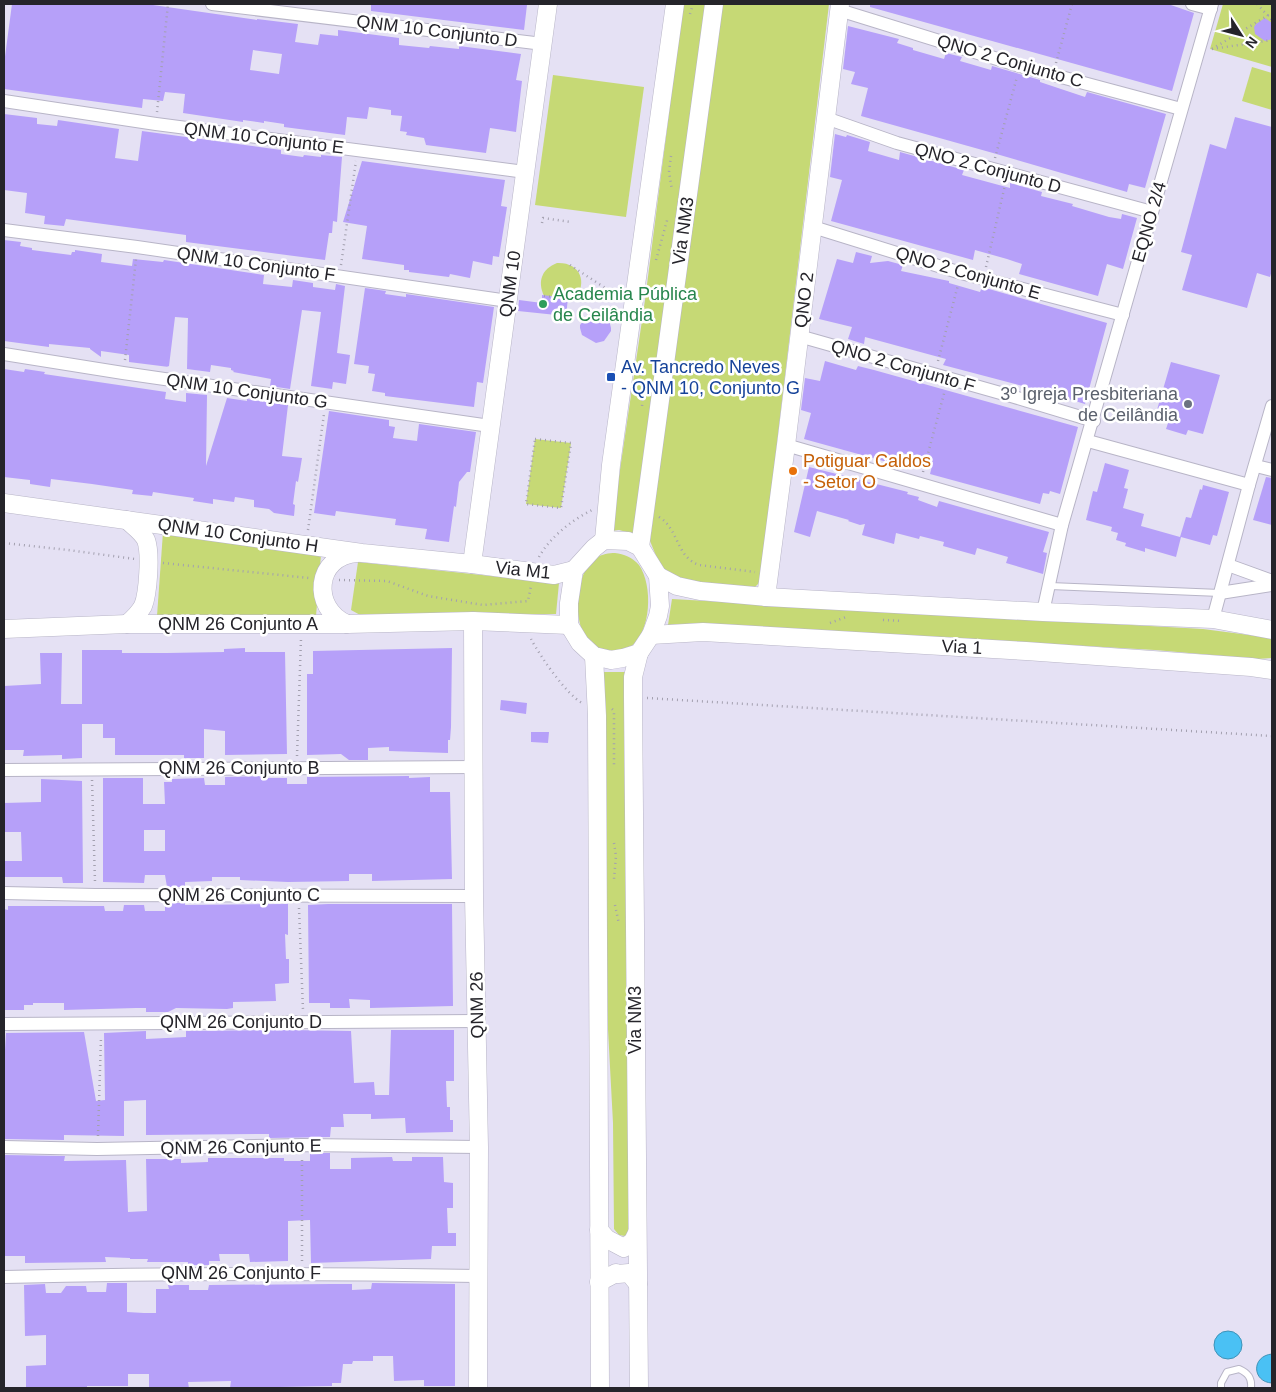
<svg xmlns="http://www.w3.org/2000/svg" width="1276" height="1392" viewBox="0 0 1276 1392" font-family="Arial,sans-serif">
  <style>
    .green { fill: #c6d975 }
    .water { fill: #4ac1f4; stroke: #3f92b7 }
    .building { fill: #b6a0f9; fill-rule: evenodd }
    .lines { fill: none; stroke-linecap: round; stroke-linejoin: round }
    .lane-casing { stroke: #b8b5c7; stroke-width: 8 }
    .street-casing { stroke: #b8b5c7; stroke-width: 14 }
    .secondary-casing { stroke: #b8b5c7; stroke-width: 19 }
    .path { stroke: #a3a0af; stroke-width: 2.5; stroke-dasharray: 1 4; stroke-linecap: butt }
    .lane { stroke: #fff; stroke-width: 6 }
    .street { stroke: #fff; stroke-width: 12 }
    .secondary { stroke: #fff; stroke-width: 18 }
    .leisure-dot { fill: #2e9e5b; stroke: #fff; stroke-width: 2 }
    .transit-dot { fill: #1a4fb4; stroke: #fff; stroke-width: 2 }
    .worship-dot { fill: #6b7280; stroke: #fff; stroke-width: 2 }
    .food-dot { fill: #e8710a; stroke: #fff; stroke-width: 2 }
    .labels { text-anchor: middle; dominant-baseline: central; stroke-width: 5; stroke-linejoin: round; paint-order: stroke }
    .street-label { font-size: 18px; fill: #25242a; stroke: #fff }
    .leisure-label { font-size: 18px; fill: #27864d; stroke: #fff; text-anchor: start }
    .transit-label { font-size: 18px; fill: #164399; stroke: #fff; text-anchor: start }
    .worship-label { font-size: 18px; fill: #5b616d; stroke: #fff; text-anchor: end }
    .food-label { font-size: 18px; fill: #c56008; stroke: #fff; text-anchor: start }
  </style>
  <rect width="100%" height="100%" fill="#e5e1f4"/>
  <g class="green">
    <polygon points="683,4 706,4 634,534 619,530 611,531 645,300"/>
    <polygon points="721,4 829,4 762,570 760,582 755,587 688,583 665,570 659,563 650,541"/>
    <polygon points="1223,4 1272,4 1272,67 1210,49"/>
    <polygon points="1252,67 1272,73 1272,110 1242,101"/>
    <polygon points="553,75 644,87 626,217 535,205"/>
    <path d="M557,263C580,262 588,282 575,299L544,296C537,281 542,269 557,263Z"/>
    <polygon points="535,439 571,443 561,508 526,504"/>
    <polygon points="163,532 321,555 316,616 157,616"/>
    <path d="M615,553C624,554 632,557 639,565C653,585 652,633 629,648C623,652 614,652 607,653C601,650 591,646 587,640C573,620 574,574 596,558C602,554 609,553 615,553Z"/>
    <polygon points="358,562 559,583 556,614 362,616 351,610"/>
    <polygon points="672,599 1203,629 1272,638 1272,658 1257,659 1155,650 700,624 668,625"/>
    <polygon points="603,672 627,672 631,1224 629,1232 625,1236 619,1235 614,1229 613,1123 606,992"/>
  </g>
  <g class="water">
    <circle cx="1228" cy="1345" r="14"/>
    <path d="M1272,1354V1383C1252,1382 1251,1356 1272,1354Z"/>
  </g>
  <g class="building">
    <path d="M12,4H146L257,20V19L298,24L295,42L318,45L320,34L338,36V30L399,38V45L429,48L430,46L459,49V46L521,54L516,80L522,81L516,132L490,128L486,153L426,145L424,138L406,135L407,132L400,131L402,116L391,115V110L369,107L367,119L347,117L345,135L284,127V124L264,121V123L243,120V122L183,113L185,94L165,92L163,101L143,99L142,108L4,89V64ZM253,50L282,54L279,74L250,70Z"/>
    <polygon points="371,4 517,4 527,5 524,30 371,11"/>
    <polygon points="870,4 1168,4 1194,13 1172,91 870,7"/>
    <polygon points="1265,18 1272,23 1272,39 1265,41 1255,34 1254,27 1256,24"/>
    <polygon points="848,26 899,39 897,43 913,48 913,50 944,59 946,53 962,57 960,61 991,70 992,66 1040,80 1040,82 1085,97 1087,92 1166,114 1145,188 1129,184 1127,192 993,153 861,116 868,88 851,84 855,72 843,69"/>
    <polygon points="4,114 37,118 37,124 57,126 58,120 119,129 115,158 138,161 142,131 281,150 281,154 303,157 304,155 321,157 321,155 342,157 337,222 333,221 332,233 329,233 325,260 186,242 186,235 66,219 64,226 44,224 45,216 25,213 27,193 4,190"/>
    <polygon points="1235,117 1272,127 1272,270 1270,277 1257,273 1247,308 1182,290 1192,255 1181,252 1210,144 1226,149"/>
    <polygon points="835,134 846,137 847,135 870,142 868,151 899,160 900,152 964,170 962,175 1010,188 1010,183 1042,192 1041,196 1073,204 1072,206 1109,217 1121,219 1122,214 1137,218 1123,269 1107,264 1098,296 1019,274 1022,264 1007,259 975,250 973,260 831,221 842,180 830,177"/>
    <polygon points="362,161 505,180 501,206 507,207 499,257 493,256 492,265 473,261 470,278 450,274 449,277 409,272 409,270 404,270 404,265 362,259 367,226 343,222"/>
    <polygon points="4,240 21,242 20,246 32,248 32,250 71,255 72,252 75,252 75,250 102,254 101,262 132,266 133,259 163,262 164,260 264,275 263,284 292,287 293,280 313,283 313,287 335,290 336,284 345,286 337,353 350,355 346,384 333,382 332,389 311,386 321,312 302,310 290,389 270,386 271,379 233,372 234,371 231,370 231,368 211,365 210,372 187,369 188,318 175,317 169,366 167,366 169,367 129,362 129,355 101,351 101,357 90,349 90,348 49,344 49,347 4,341"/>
    <polygon points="856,252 872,256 870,263 888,261 903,265 901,271 949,281 949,283 980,292 982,287 1107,323 1085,404 1038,390 943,365 946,359 865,337 864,344 848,339 852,327 819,319 837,259 853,263"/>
    <polygon points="365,288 386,291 385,294 406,297 406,294 494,307 483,383 477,382 474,407 385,396 385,393 372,391 375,374 368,373 369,366 354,364"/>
    <polygon points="542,295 568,298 566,316 518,311 519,300 542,303"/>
    <polygon points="596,310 609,320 611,328 611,331 604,341 596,343 582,335 580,328 580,325 588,315"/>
    <polygon points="825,361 856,370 858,366 874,370 1078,427 1060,494 1050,491 1049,494 1043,493 1040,504 930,474 933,462 902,453 898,465 804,439 811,413 801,410 805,378 820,381"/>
    <polygon points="1171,362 1220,375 1203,434 1188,430 1186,435 1166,429 1168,423 1154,420"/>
    <polygon points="4,369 24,372 25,369 45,372 44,374 166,392 165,399 186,402 186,393 207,395 206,466 227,398 247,401 247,399 288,405 282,456 302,458 298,482 296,481 293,504 295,505 294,516 274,513 269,509 254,507 254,500 235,497 234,502 213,499 213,504 193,501 194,498 173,495 153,492 152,496 132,494 133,490 92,484 51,479 50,487 30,484 30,480 4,477"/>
    <polygon points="329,411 389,420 389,426 395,427 393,438 417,441 419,424 476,432 470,472 467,472 459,482 456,507 454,506 449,542 425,539 427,529 395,525 396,519 336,511 335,516 314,513"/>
    <polygon points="1105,463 1129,470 1124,488 1128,489 1123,508 1144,514 1141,526 1180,537 1186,517 1191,518 1200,489 1202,490 1203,485 1229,492 1217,536 1213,535 1210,545 1181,537 1176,557 1145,548 1145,552 1125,546 1126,543 1116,540 1118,533 1111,531 1112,527 1086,520 1093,491 1097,492"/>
    <polygon points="809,467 908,492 907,494 919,497 918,500 937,507 939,501 1049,532 1043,552 1047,553 1043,574 1006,563 1008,557 977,548 975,555 943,546 944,542 920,536 919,539 896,533 894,544 862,535 865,524 860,525 848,521 849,520 817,511 810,537 794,532"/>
    <polygon points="1266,477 1272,478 1272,525 1253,520"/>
    <polygon points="245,648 245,652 285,652 287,754 225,755 225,731 204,729 204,758 184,758 184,755 115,755 115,738 103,738 103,724 82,724 82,758 62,759 62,755 23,756 24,750 4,750 4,686 41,684 40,653 62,653 61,704 82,704 82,650 122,650 122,653 167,653 224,652 224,649"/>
    <polygon points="452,648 451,727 450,740 448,740 448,753 389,751 389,747 368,748 368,760 349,760 341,754 307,755 307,674 313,674 313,651"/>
    <polygon points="501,700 527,703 526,714 500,710"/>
    <polygon points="531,732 549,732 548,743 531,742"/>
    <path d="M266,776V778H287V784H307V777L409,776V778L430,777V792H450L452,879L372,881V874H349V881L288,882L240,880V877H212V881L185,882V887H167L165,875H145L144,883L103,882V778H143V804H165L164,782H172V779L204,778L205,785H225V777ZM144,830H165V851H144Z"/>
    <polygon points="41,779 82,781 83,883 63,883 62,877 4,877 4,861 22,861 21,832 4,832 4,803 41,802"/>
    <polygon points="165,903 185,903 185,905 288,904 288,935 285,934 286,959 289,959 289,983 275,984 276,1001 233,1002 233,1008 227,1009 176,1008 168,1012 146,1012 146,1008 136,1008 64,1010 64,1003 33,1003 33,1005 24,1005 24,1010 4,1010 4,909 8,910 8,906 104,906 105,911 123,911 124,905 144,905 145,911 165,911"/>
    <polygon points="328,904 452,904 453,1006 370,1008 370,1000 349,999 350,1008 330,1008 330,1003 309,1003 308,905"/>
    <polygon points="289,1030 351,1031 354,1083 374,1082 375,1095 389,1095 391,1030 454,1030 454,1081 446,1081 447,1107 450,1107 450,1120 453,1120 453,1132 406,1133 405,1118 371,1119 371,1114 343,1114 344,1127 331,1127 330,1137 269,1138 269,1134 146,1135 146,1100 124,1101 124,1136 64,1135 64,1140 4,1139 4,1066 6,1033 84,1032 96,1101 105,1100 104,1033 146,1031 146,1039 186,1037 186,1031"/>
    <polygon points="310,1153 330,1153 330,1169 351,1169 351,1158 392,1157 393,1161 412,1161 412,1157 443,1157 444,1182 453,1183 453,1208 447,1208 448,1233 456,1233 456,1246 432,1246 431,1259 311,1263 310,1220 288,1221 288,1261 250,1262 249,1254 219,1254 220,1261 209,1261 209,1265 188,1265 188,1262 147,1262 148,1259 130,1259 130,1258 105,1257 106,1262 25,1263 25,1256 4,1256 4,1155 65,1156 64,1161 126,1160 128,1212 147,1211 146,1159 181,1159 181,1163 208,1162 208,1158 284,1158 284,1161 310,1161"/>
    <polygon points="107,1283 127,1283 127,1312 144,1313 156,1313 156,1289 169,1289 168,1285 189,1285 189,1290 208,1290 209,1285 332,1284 352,1284 352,1290 371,1289 372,1283 455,1284 455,1386 424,1386 424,1380 394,1381 393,1356 373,1356 373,1361 353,1361 352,1364 343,1364 341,1383 332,1383 332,1386 230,1388 231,1381 188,1382 189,1388 149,1388 149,1374 128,1374 128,1386 87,1386 87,1388 26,1388 26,1366 46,1365 46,1335 25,1336 24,1285 45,1284 46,1293 61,1293 66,1286 86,1286 87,1292 106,1292"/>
  </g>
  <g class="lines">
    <defs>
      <g id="lane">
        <polyline points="1050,586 1220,593"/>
        <path d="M1221,1388V1383L1227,1372L1239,1369C1248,1373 1252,1378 1251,1388"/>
      </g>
      <g id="street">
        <polyline points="212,4 543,44"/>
        <polyline points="1192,4 1211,9"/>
        <polyline points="839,10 1020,66 1181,109"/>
        <polyline points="4,101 156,124 525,172"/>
        <polyline points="826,118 897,143 1152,212"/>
        <polyline points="813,227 961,273 1123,315"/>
        <polyline points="4,230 137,247 508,301"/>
        <polyline points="799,336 1011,396 1094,421"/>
        <polyline points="4,354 123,373 490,426"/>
        <polyline points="1088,441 1249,485"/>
        <polyline points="786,445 1062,525"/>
        <polyline points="1256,466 1272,470"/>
        <polyline points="1228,565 1272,581"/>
        <polyline points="1220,593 1272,585"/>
        <polyline points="1043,612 1062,525 1212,4"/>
        <polyline points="1213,619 1249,485 1272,406"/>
        <polyline points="4,770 475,767"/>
        <polyline points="4,893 95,895 474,896"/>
        <polyline points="4,1024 477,1021"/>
        <polyline points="4,1147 97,1149 302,1145 479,1147"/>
        <path d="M4,1277C162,1273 319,1273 478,1276"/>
      </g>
      <g id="secondary">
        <polyline points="4,503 362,553 472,564 554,575 574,570"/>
        <path d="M127,520C133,526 142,532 146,540C151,553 148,594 143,606C139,613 133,619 127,624"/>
        <polyline points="604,540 611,465 675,4"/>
        <polygon points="604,540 628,541 640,547 658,576 660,606 658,616 651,635 639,653 623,658 611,660 594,656 580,643 569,625 569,603 574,570 594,548"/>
        <polyline points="640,547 714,4"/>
        <polyline points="472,564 548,4"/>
        <polyline points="658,576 677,586 700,591 766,597 1043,612 1213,619 1272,630"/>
        <polyline points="766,597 786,445 840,4"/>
        <polyline points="473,621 474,896 479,1147 478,1388"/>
        <path d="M347,624C311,608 315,556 357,553"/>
        <polyline points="4,629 127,624 347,624 473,621 569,625"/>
        <polyline points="651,635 703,632 1026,651 1251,667 1272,670"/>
        <polyline points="594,656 597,716 600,1388"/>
        <polyline points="599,1230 607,1239 624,1248 633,1241 637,1233"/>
        <polyline points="599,1282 616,1273 618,1274 629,1273 638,1284"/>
        <polyline points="639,1388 633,697 633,677 639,653"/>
      </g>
    </defs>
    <use href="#lane" class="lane-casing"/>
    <use href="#street" class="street-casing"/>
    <use href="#secondary" class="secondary-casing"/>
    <g class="path">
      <polyline points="1257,4 1272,20"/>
      <polyline points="690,14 693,4"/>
      <polyline points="1212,49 1272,13"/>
      <polyline points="1212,49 1272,40"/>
      <polyline points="1056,63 1072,4"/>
      <polyline points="157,112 168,4"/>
      <polyline points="671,156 669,172 672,190"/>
      <polyline points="995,158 1017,77"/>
      <polyline points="542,223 543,218 571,222"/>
      <polyline points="656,260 668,217"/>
      <polyline points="341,265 356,161"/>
      <polyline points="570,265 619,297"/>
      <polyline points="986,267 1005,185"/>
      <polyline points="544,296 575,299 581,287"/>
      <polyline points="125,360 136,259"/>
      <polyline points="938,361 958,285"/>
      <polyline points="641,370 643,384 642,407"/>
      <polygon points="535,439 571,443 561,508 526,504"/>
      <polyline points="923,472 945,390"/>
      <path d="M659,517C679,529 676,557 699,565L755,572"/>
      <polyline points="308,530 324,414"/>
      <polyline points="4,543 68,550 135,559"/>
      <path d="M539,557C550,537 572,520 592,510"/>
      <polyline points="163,563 309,578"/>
      <polyline points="339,580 387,581 428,596 483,605 528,601 531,586"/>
      <polyline points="883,620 902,621"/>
      <polyline points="830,623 846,617"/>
      <path d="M531,639C540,656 566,694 582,703"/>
      <polyline points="647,698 1272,736"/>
      <polyline points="612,709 614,711 614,767"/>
      <polyline points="297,756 301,639"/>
      <polyline points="92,780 95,882"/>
      <polyline points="614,843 616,856 614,879"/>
      <polyline points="615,905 619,924"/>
      <polyline points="299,908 303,1010"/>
      <polyline points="98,1136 101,1037"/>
      <polyline points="302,1261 302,1157"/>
    </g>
    <use href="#lane" class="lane"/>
    <use href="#street" class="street"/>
    <use href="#secondary" class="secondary"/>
  </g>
  <circle class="leisure-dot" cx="543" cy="304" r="5"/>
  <rect class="transit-dot" x="606" y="372" width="10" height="10" rx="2.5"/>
  <circle class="worship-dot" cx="1188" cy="404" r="5"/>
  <circle class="food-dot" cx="793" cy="471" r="5"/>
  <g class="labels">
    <g class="street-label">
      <text transform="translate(437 31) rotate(7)">QNM 10 Conjunto D</text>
      <text transform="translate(1010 61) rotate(16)">QNO 2 Conjunto C</text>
      <text transform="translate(264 138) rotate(7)">QNM 10 Conjunto E</text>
      <text transform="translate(988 168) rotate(15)">QNO 2 Conjunto D</text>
      <text transform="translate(1149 222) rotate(-74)">EQNO 2/4</text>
      <text transform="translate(683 231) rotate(-82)">Via NM3</text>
      <text transform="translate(256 264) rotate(8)">QNM 10 Conjunto F</text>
      <text transform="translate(968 273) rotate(16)">QNO 2 Conjunto E</text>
      <text transform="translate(510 284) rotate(-82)">QNM 10</text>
      <text transform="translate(804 300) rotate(-83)">QNO 2</text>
      <text transform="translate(903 366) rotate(16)">QNO 2 Conjunto F</text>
      <text transform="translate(247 391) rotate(8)">QNM 10 Conjunto G</text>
      <text transform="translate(238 535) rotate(8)">QNM 10 Conjunto H</text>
      <text transform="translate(523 570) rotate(6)">Via M1</text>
      <text x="238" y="624">QNM 26 Conjunto A</text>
      <text transform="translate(962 647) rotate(3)">Via 1</text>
      <text x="239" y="768">QNM 26 Conjunto B</text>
      <text x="239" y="895">QNM 26 Conjunto C</text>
      <text transform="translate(477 1005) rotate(-91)">QNM 26</text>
      <text transform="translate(635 1020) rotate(-90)">Via NM3</text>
      <text x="241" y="1022">QNM 26 Conjunto D</text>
      <text transform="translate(241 1147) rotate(-1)">QNM 26 Conjunto E</text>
      <text x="241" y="1273">QNM 26 Conjunto F</text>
    </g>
    <g class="leisure-label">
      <text x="553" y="294">Academia Pública<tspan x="553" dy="21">de Ceilândia</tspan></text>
    </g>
    <g class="transit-label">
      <text x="621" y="367">Av. Tancredo Neves<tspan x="621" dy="21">- QNM 10, Conjunto G</tspan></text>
    </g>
    <g class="worship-label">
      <text x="1178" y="394">3º Igreja Presbiteriana<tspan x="1178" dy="21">de Ceilândia</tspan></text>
    </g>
    <g class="food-label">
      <text x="803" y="461">Potiguar Caldos<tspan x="803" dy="21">- Setor O</tspan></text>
    </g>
  </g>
  <rect width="1276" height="1392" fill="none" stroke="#25242a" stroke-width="10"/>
  <g transform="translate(1241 35) rotate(126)" stroke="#ffffff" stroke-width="4" paint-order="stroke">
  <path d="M0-4L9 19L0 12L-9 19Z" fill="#25242a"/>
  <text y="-8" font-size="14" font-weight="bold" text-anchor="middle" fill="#25242a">N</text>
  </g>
</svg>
